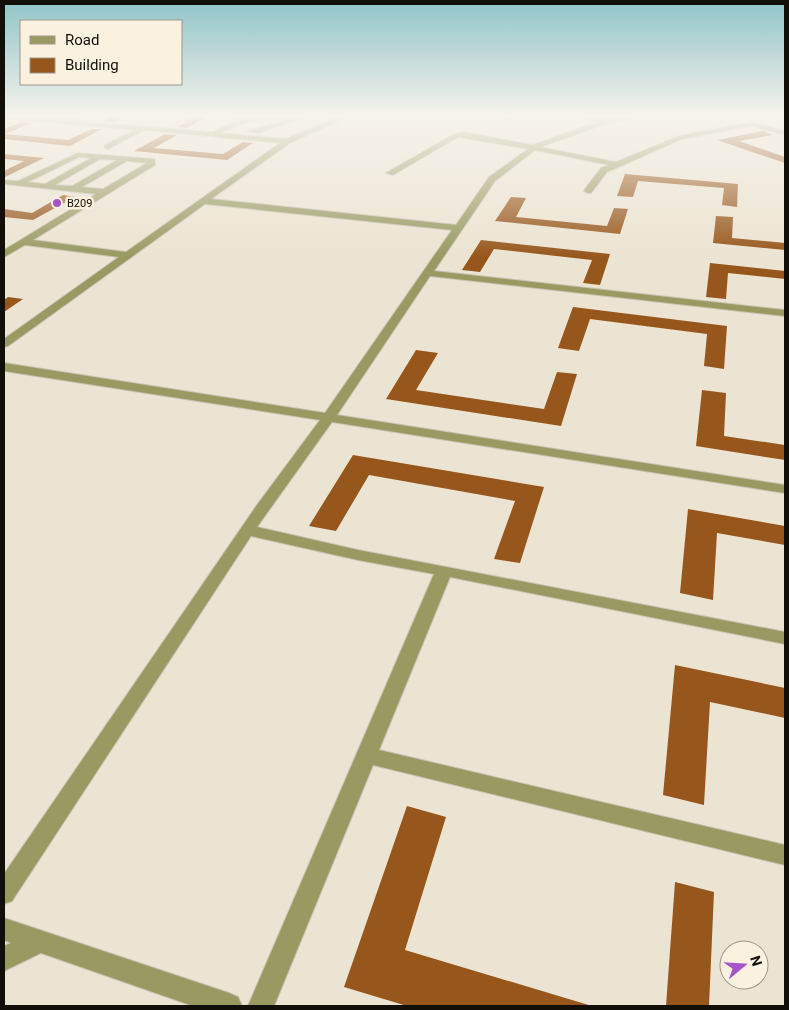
<svg xmlns="http://www.w3.org/2000/svg" width="789" height="1010" viewBox="0 0 789 1010" font-family="Roboto,sans-serif">
  <style>
    .building { fill: #97571c }
    .lines { fill: none; stroke-linecap: round; stroke-linejoin: round }
    .minor-casing { stroke: #c9c2b2; stroke-width: 2 }
    .minor { fill: #989a62; fill-rule: evenodd }
    .poi-dot { fill: #a655c6; stroke: #faf1df; stroke-width: 2 }
    .labels { text-anchor: middle; dominant-baseline: central; stroke-width: 5; stroke-linejoin: round; paint-order: stroke }
    .far-poi-label { font-size: 11px; fill: #120f09; stroke: #faf1df; text-anchor: start }
  </style>
  <rect width="100%" height="100%" fill="#ece4d2"/>
  <g class="building">
    <polygon points="115,115 128,115 114,122 103,121"/>
    <polygon points="199,115 210,115 187,128 177,127"/>
    <polygon points="21,122 32,123 5,134 68,140 92,129 102,129 70,146 4,139 4,129"/>
    <polygon points="763,131 773,135 739,141 785,157 785,163 717,140"/>
    <polygon points="165,134 177,135 154,148 223,154 243,142 253,143 227,160 134,151"/>
    <polygon points="4,154 44,158 5,177 4,177 4,171 24,161 4,159"/>
    <polygon points="625,174 738,184 737,207 722,205 724,188 638,181 633,197 617,196"/>
    <polygon points="63,195 75,197 33,220 4,217 4,209 32,213"/>
    <polygon points="511,197 526,198 516,217 607,226 614,208 628,209 620,234 495,221"/>
    <polygon points="716,216 733,217 732,238 785,243 785,250 713,243"/>
    <polygon points="481,240 610,254 600,285 583,283 592,260 494,249 480,272 462,270"/>
    <polygon points="710,263 785,271 785,279 728,273 726,299 706,297"/>
    <polygon points="8,297 23,299 4,312 4,300"/>
    <polygon points="573,307 727,326 724,369 704,366 707,334 590,319 579,351 558,348"/>
    <polygon points="416,350 438,353 416,390 544,409 557,372 577,374 561,426 386,399"/>
    <polygon points="702,390 726,393 724,436 785,445 785,460 696,446"/>
    <polygon points="353,455 544,487 520,563 494,559 515,501 369,475 336,531 309,526"/>
    <polygon points="688,509 785,526 785,545 717,533 713,600 680,593"/>
    <polygon points="675,665 785,688 785,718 710,702 704,805 663,795"/>
    <polygon points="407,806 446,817 405,950 592,1006 407,1006 344,987"/>
    <polygon points="675,882 714,892 709,1006 666,1006"/>
  </g>
  <g class="lines">
    <defs>
      <g id="minor">
        <path d="M4,115L213,132C231,120 277,108 297,120L259,133L247,131L287,120C266,115 240,123 221,133L286,139L342,115H351L290,143L211,199L456,225L489,177L528,149L458,137L393,175L386,173L454,134L462,132L533,145L597,122L575,115C585,115 593,119 603,120C614,121 630,115 643,115L606,124L540,147L616,162L679,136L751,122L785,131V135L751,126L682,139L607,172L591,193H588L584,191L585,189L601,168L609,165L535,150L495,181L434,271L785,310V316L430,276L337,415L785,485V493L332,422L257,527L358,550L785,632V644L450,577L379,750L785,845V865L373,765L274,1006H248L434,574L358,560L251,536L12,901L4,904V874L257,505L320,420L4,371V363L325,413L452,230L205,204L8,346L4,347V339L119,257L25,245L4,257V250L96,194L4,184V180L18,181L78,153L155,159V165L33,240L126,252L280,143L144,130L108,149L104,147L105,145L135,130L4,118ZM79,157L91,158L45,184L28,182ZM100,159L117,160L72,186L55,185ZM127,161L147,163L103,189L82,187Z"/>
        <polygon points="4,918 229,993 238,997 242,1006 193,1006 41,953 4,971 4,946 11,943 4,940"/>
      </g>
    </defs>
    <use href="#minor" class="minor-casing"/>
    <use href="#minor" class="minor"/>
  </g>
  <linearGradient id="sky" x2="0" y2="1"><stop stop-color="#90c4c7"/><stop offset="0.45" stop-color="#f6f3eb"/><stop offset="1" stop-color="#f6f3eb" stop-opacity="0"/></linearGradient>
  <rect width="789" height="257" fill="url(#sky)"/>
  <circle class="poi-dot" cx="57" cy="203" r="5"/>
  <g class="labels">
    <g class="far-poi-label">
      <text x="67" y="203">B209</text>
    </g>
  </g>
  <rect width="789" height="1010" fill="none" stroke="#120f09" stroke-width="10"/>
  <rect x="20" y="20" width="162" height="65" fill="#faf1df" stroke="#9d9789"/>
  <rect x="30" y="36" width="25" height="8" fill="#989a62" stroke="#9d9789"/>
  <text x="65" y="45" font-size="15" fill="#120f09">Road</text>
  <rect x="30" y="58" width="25" height="15" fill="#97571c" stroke="#9d9789"/>
  <text x="65" y="70" font-size="15" fill="#120f09">Building</text>
  <g transform="translate(744 965) rotate(72)"><circle r="24" fill="#faf1df" stroke="#9d9789"/>
  <path d="M0-4L9 19L0 12L-9 19Z" fill="#a655c6"/>
  <text y="-8" font-size="14" font-weight="bold" text-anchor="middle" fill="#120f09">N</text>
  </g>
</svg>
